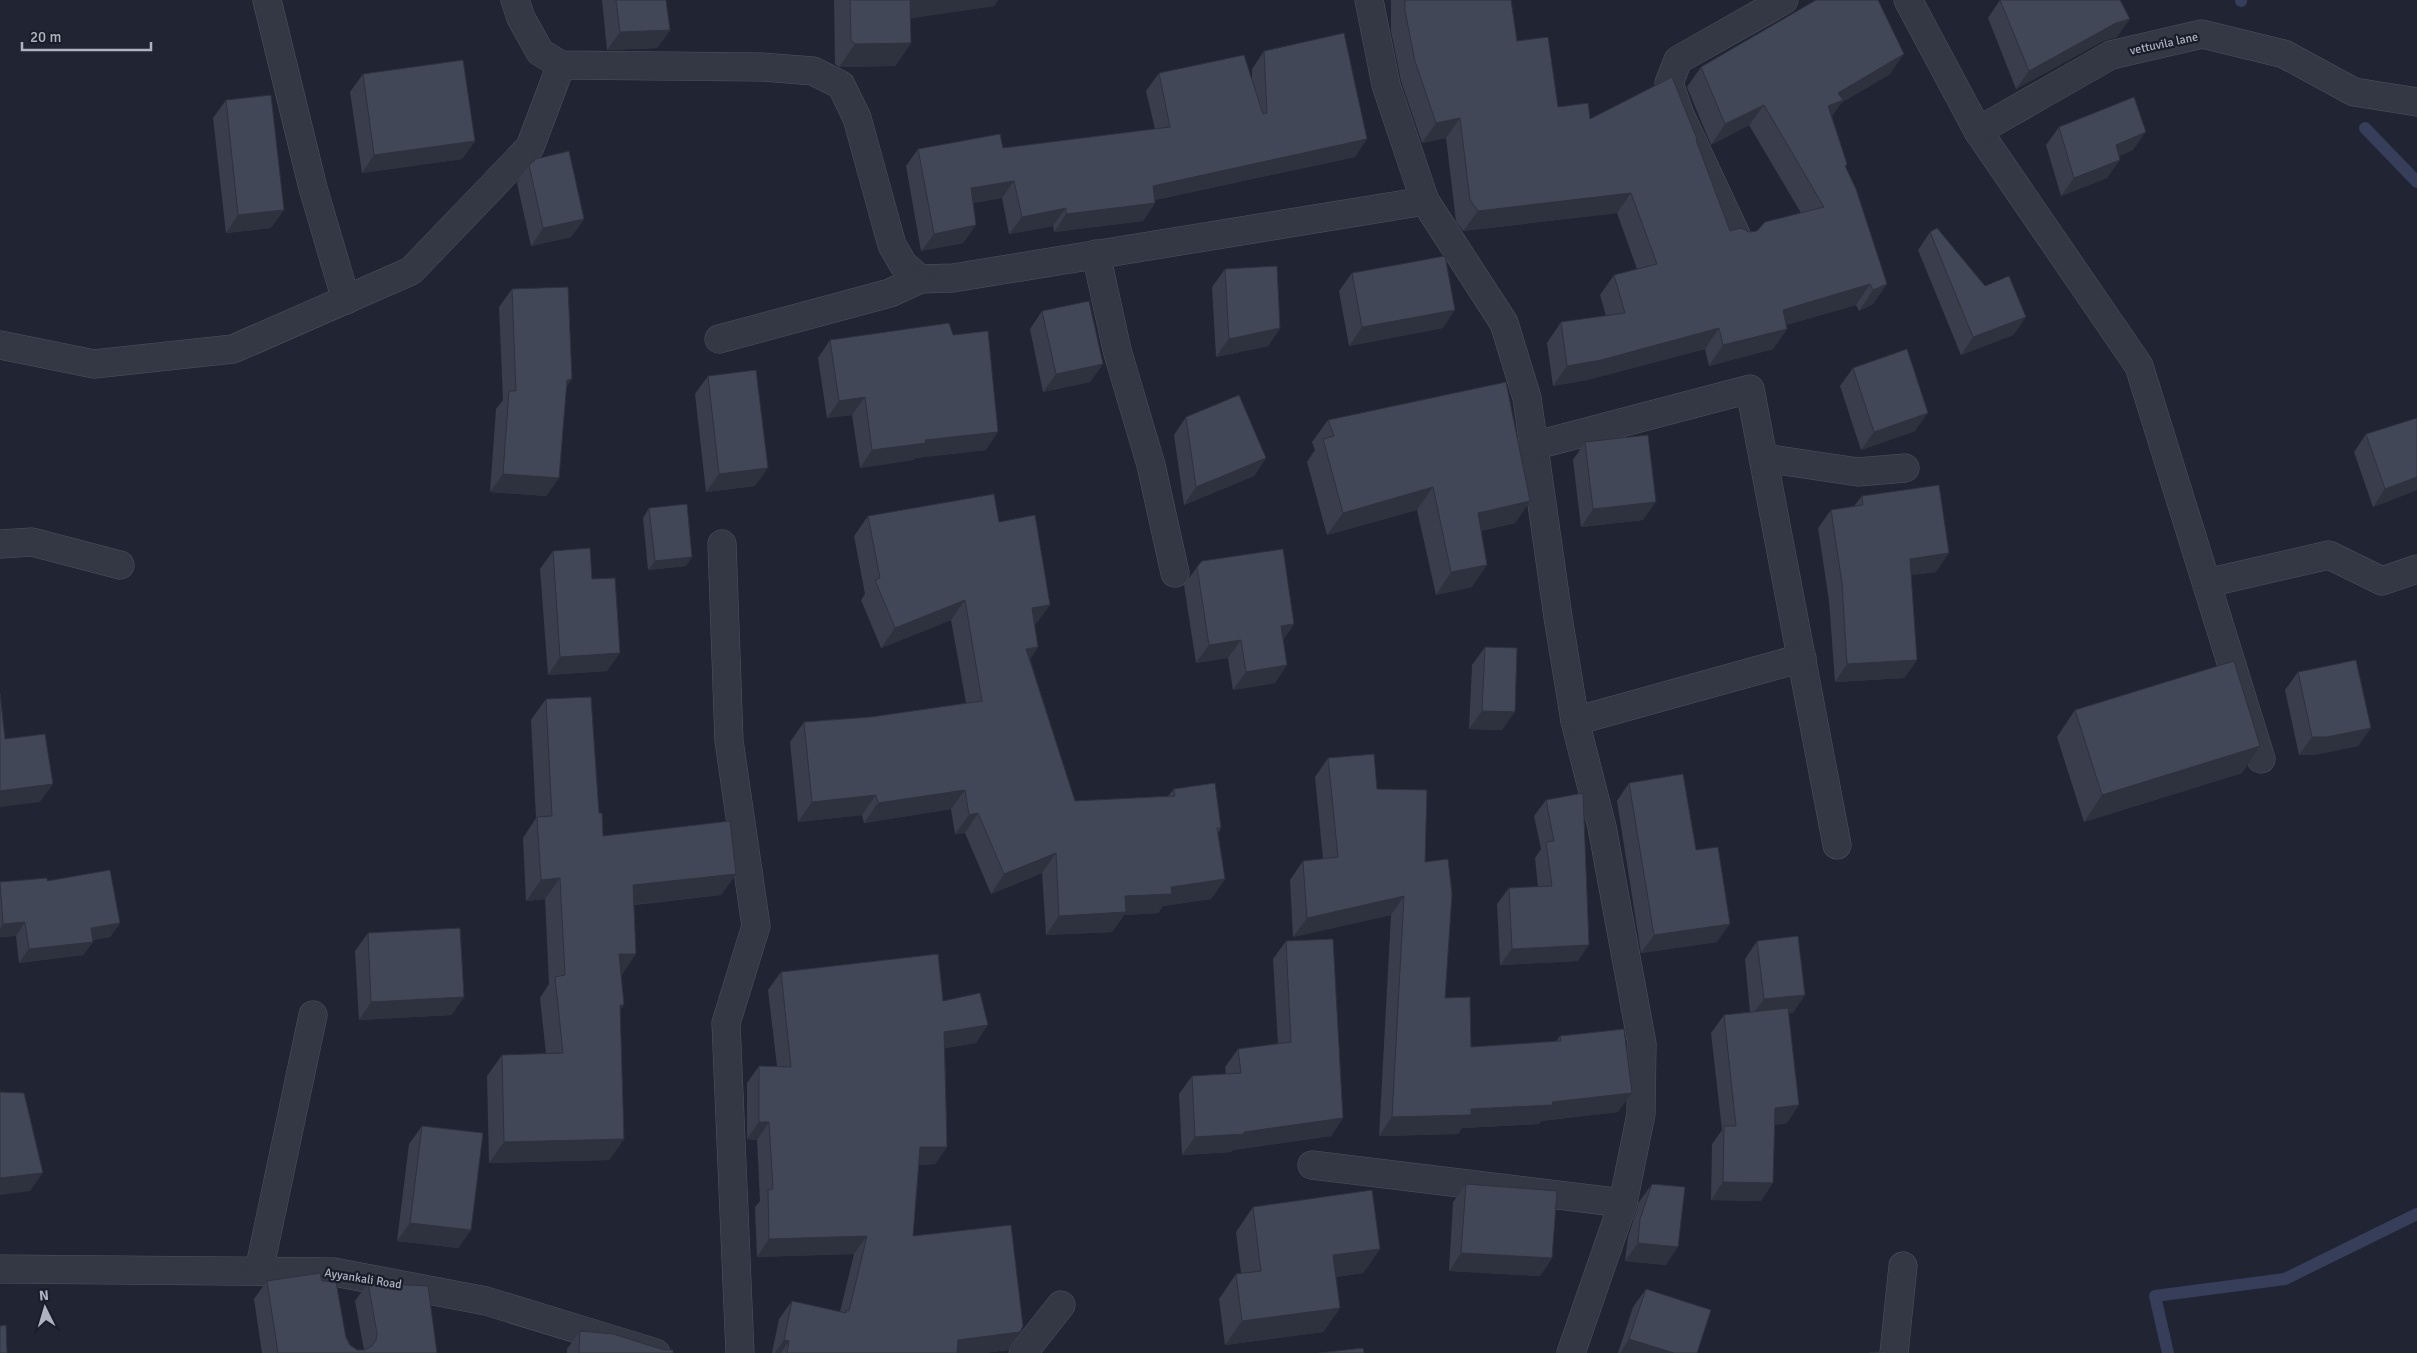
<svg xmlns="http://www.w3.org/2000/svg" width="2417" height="1353" viewBox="0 0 2417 1353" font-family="Signika,sans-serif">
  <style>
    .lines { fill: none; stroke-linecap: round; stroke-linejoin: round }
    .stream { stroke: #363e59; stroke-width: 12 }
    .minor-casing { stroke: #4f525f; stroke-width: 29 }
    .minor { stroke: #343844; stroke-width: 28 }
    .wall { fill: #393d4c }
    .shaded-wall { fill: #2e323e }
    .building { fill: #424758; stroke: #2e323e }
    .labels { text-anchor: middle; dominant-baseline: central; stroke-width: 4.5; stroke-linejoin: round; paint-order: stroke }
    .street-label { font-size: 12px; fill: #aeb2c1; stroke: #1a1d29 }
  </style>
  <rect width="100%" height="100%" fill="#212533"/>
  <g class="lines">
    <g class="stream">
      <polyline points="2241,0 2241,1"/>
      <polyline points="2365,128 2417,182"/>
      <polyline points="2168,1353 2155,1296 2285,1279 2417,1214"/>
    </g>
    <defs>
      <g id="minor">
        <polyline points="267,0 313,188 346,300"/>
        <polyline points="515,0 521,18 540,52 561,65 761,67 813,71 841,85 857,118 892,245 903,264 920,279 953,278 1425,201"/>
        <polyline points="1369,0 1386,85 1425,201 1504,323 1527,398 1558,617 1575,721 1602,827 1642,1044 1641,1114 1623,1203 1571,1353"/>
        <polyline points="1908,0 1978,131 2139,366 2261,759"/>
        <polyline points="1978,131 2111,55 2202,34 2284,54 2354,92 2417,102"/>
        <polyline points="1737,237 1680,115 1669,83 1678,60 1784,0"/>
        <polyline points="1096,254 1117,350 1151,465 1175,573"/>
        <polyline points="719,339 890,293 920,279"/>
        <polyline points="0,345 94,364 233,349 411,271 530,147 561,65"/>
        <polyline points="1533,446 1750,389 1837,845"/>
        <polyline points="1764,458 1858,472 1905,468"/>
        <polyline points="0,544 32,542 120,565"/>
        <polyline points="722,544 729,741 756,926 726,1023 740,1353"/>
        <polyline points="2207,583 2329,555 2382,581 2417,569"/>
        <polyline points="1575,721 1802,658"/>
        <polyline points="1312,1165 1623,1203"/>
        <polyline points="0,1269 334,1272 486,1301 656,1353"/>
        <polyline points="259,1271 313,1015"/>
        <polyline points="1023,1353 1061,1305"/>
        <polyline points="1894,1353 1903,1266"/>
      </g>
    </defs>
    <use href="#minor" class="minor-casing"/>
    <use href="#minor" class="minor"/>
  </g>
  <g class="wall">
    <polygon points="602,0 666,0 670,30 657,48 607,50"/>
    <polygon points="834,0 998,0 994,6 910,18 911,43 895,66 839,67 835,64"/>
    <polygon points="1391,0 1511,0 1517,41 1558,107 1590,119 1696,141 1730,231 1749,232 1757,231 1801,213 1749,125 1711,145 1687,87 1701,67 1890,74 1841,103 1832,116 1847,164 1846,167 1887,284 1873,304 1859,311 1856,305 1786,325 1787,329 1773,349 1709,366 1705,349 1587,380 1553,386 1547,343 1561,322 1606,316 1600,295 1614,275 1637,269 1617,213 1463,231 1456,221 1446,138 1422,143 1401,81 1391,31"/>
    <polygon points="2000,0 2117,37 2103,41 2016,89 1988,18"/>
    <polygon points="1264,51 1355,157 1155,200 1155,203 1143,221 1054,232 1053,226 1009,234 1002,198 973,203 976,225 963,243 921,251 906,166 918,149 1003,148 1155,129 1146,91 1159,73 1252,81 1252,69"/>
    <polygon points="363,74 475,141 462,159 362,173 350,92"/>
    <polygon points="226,100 271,228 226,233 213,118"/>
    <polygon points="2059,127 2133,150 2119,156 2107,178 2061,196 2046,145"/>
    <polygon points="529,165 584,219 571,237 531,246 517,183"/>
    <polygon points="1930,232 1985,286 2026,317 2013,335 1961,355 1918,250"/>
    <polygon points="1225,269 1280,328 1268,346 1216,357 1212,287"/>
    <polygon points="1352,273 1443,328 1349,346 1339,291"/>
    <polygon points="512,289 566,388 559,478 546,496 490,492 496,409 503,400 499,307"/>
    <polygon points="1042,311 1103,364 1090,382 1043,392 1030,329"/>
    <polygon points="830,340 986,450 915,458 913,460 860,468 852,415 827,418 818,358"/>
    <polygon points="1853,368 1915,431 1861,450 1840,386"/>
    <polygon points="708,376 755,486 706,492 695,394"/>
    <polygon points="1186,417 1266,458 1254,476 1184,505 1174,435"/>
    <polygon points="2417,418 2417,490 2373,507 2354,452 2366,434"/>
    <polygon points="1328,420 1530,501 1515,523 1481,531 1472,587 1436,595 1417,510 1327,535 1307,462 1315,450 1312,442"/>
    <polygon points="1585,442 1643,520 1581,527 1573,460"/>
    <polygon points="1862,496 1936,572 1911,575 1917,660 1904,678 1835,682 1829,601 1818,528 1831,510 1854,506"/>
    <polygon points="649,508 686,566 648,570 643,518"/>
    <polygon points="868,516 999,522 1036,624 1034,625 1038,647 1030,659 1075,801 1168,796 1174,789 1221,828 1218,833 1225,879 1211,899 1163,906 1158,913 1124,915 1112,932 1046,935 1042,873 991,894 965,833 955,834 951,809 864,823 862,815 798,822 790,742 804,722 871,717 966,703 951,620 881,648 861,600 865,594 854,536"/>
    <polygon points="553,551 592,579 607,671 548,675 540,569"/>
    <polygon points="1197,567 1294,624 1283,640 1275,683 1233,690 1228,658 1196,663 1184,585"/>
    <polygon points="1485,647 1502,730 1469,729 1472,665"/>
    <polygon points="2298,672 2371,728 2358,746 2314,755 2299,755 2285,690"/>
    <polygon points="546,699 599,813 603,836 736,874 721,895 634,905 621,975 620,1011 624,1139 609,1160 489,1163 487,1076 502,1055 546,1054 540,998 549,984 545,899 526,901 523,838 536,818 531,720"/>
    <polygon points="2075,710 2260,746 2242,773 2084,822 2057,737"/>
    <polygon points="1328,758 1377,789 1425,862 1445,998 1471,1047 1556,1041 1560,1036 1618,1112 1541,1121 1539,1124 1462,1128 1458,1134 1379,1136 1391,915 1293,937 1290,880 1303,861 1323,859 1315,777"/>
    <polygon points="1629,783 1696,850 1717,942 1641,953 1617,801"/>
    <polygon points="1583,793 1578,961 1500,965 1497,904 1509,888 1538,887 1535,858 1541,849 1534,816 1546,800"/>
    <polygon points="47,881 120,923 110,937 93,940 93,942 83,955 19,963 16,936 0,937 0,882"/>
    <polygon points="368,933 464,997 451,1015 359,1020 355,951"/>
    <polygon points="1286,941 1343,1118 1331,1136 1233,1150 1231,1152 1182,1155 1179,1094 1192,1076 1226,1074 1225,1067 1238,1049 1278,1044 1273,959"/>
    <polygon points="1757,941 1793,1013 1789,1013 1787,1123 1774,1125 1761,1201 1711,1200 1712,1144 1722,1130 1711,1033 1724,1015 1750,1012 1745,959"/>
    <polygon points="781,972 943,1001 976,1043 945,1048 947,1147 935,1164 918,1165 913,1236 1008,1350 984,1353 772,1353 779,1319 792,1301 840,1312 854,1254 757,1257 755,1207 760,1201 757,1140 747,1139 747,1083 759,1066 777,1066 768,990"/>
    <polygon points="422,1126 471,1230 458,1248 397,1241 409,1144"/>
    <polygon points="1466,1184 1552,1258 1540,1276 1449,1271 1453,1202"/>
    <polygon points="1652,1184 1666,1265 1625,1261 1628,1237 1639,1202"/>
    <polygon points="1253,1207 1380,1249 1363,1273 1336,1277 1340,1308 1323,1332 1225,1345 1219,1299 1236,1274 1241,1273 1236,1232"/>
    <polygon points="267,1281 322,1281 350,1345 357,1350 364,1350 355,1301 368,1283 437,1353 262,1353 254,1299"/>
    <polygon points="1646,1289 1697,1353 1618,1353 1633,1307"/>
    <polygon points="580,1331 673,1353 567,1353 567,1349"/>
  </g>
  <g class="shaded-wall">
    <polygon points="909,0 998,0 994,6 894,21"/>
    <polygon points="2130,19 2117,37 2103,41 2016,89 2029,71 2116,23"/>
    <polygon points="670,30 657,48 607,50 620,32"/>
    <polygon points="911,43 895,66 839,67 855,44"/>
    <polygon points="1904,54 1890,74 1841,103 1829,121 1828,106 1838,93"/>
    <polygon points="1764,105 1749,125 1711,145 1725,124"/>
    <polygon points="1460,118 1446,138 1422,143 1436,123"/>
    <polygon points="2146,132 2133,150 2104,163 2116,145"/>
    <polygon points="1367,139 1355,157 1141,203 1153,186"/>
    <polygon points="475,141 462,159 362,173 374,155"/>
    <polygon points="2120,160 2107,178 2061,196 2074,178"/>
    <polygon points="1014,181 1002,198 959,205 971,188"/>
    <polygon points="1631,193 1617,213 1463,231 1478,211"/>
    <polygon points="1155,203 1143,221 1054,232 1066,214"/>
    <polygon points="1066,208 1053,226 1009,234 1022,217"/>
    <polygon points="284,210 271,228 226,233 238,215"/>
    <polygon points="584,219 571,237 531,246 543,228"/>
    <polygon points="976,225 963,243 921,251 934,234"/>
    <polygon points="1870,284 1856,305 1768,330 1783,310"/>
    <polygon points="1887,284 1873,304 1859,311 1873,290"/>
    <polygon points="1455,310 1443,328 1349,346 1362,327"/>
    <polygon points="2026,317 2013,335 1961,355 1973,337"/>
    <polygon points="1280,328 1268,346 1216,357 1229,339"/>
    <polygon points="1719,328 1705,349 1587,380 1553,386 1567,366"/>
    <polygon points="1787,329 1773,349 1709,366 1723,345"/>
    <polygon points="1103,364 1090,382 1043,392 1056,374"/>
    <polygon points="572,379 560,397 567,380"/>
    <polygon points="865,397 852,415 827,418 839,401"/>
    <polygon points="1928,413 1915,431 1861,450 1874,432"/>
    <polygon points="998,432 986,450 915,458 913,460 860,468 872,450 925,440"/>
    <polygon points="1266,458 1254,476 1184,505 1196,487"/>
    <polygon points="768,468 755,486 706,492 719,474"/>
    <polygon points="503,474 559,478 546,496 490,492"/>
    <polygon points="2417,477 2417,490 2373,507 2385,489"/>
    <polygon points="1433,487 1417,510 1327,535 1343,513"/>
    <polygon points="1530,501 1515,523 1462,535 1478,513"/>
    <polygon points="1656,502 1643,520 1581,527 1593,509"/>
    <polygon points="1949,553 1936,572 1897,577 1910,559"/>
    <polygon points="692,557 686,566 648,570 655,561"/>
    <polygon points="1487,565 1472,587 1436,595 1451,572"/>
    <polygon points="965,600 951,620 881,648 895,628"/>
    <polygon points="1050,605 1036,624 1018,627 1032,608"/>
    <polygon points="1294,624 1282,642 1281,626"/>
    <polygon points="1241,640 1228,658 1196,663 1209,645"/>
    <polygon points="1038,647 1024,667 1026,649"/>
    <polygon points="620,653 607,671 548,675 560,657"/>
    <polygon points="1917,660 1904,678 1835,682 1847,664"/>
    <polygon points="1287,665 1275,683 1233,690 1246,672"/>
    <polygon points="1482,711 1515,712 1502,730 1469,729"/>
    <polygon points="2371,728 2358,746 2314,755 2299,755 2312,737"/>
    <polygon points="2260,746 2242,773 2084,822 2102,795"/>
    <polygon points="53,784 40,802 0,807 0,791"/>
    <polygon points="965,790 951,809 864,823 878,803"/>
    <polygon points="876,795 862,815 798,822 812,802"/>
    <polygon points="978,813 965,833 955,834 969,815"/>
    <polygon points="1056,853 1042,873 991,894 1004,874"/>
    <polygon points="736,874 721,895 618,906 633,885"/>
    <polygon points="560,878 545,899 526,901 541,880"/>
    <polygon points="1225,879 1211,899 1163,906 1158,913 1124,915 1112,932 1046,935 1059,916 1125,896 1171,887"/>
    <polygon points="1404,896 1391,915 1293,937 1307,918"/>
    <polygon points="25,922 16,936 0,937 0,929 3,924"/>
    <polygon points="120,923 110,937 81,942 91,928"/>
    <polygon points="1730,924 1717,942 1641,953 1654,935"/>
    <polygon points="93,942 83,955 19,963 29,949"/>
    <polygon points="1589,945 1578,961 1500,965 1512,949"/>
    <polygon points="619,954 636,954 622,975 604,975"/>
    <polygon points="1805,995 1793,1013 1751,1017 1764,999"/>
    <polygon points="464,997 451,1015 359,1020 371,1002"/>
    <polygon points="620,1005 624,1005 610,1026"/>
    <polygon points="988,1025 976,1043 932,1050 944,1032"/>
    <polygon points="1632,1093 1618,1112 1541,1121 1539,1124 1462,1128 1458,1134 1379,1136 1392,1117 1471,1109 1552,1102"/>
    <polygon points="1799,1105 1787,1123 1762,1126 1775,1108"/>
    <polygon points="1343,1118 1331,1136 1233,1150 1231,1152 1182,1155 1195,1137 1244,1132"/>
    <polygon points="759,1122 769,1122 757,1140 747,1139"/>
    <polygon points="624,1139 609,1160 489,1163 504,1142"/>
    <polygon points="920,1147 947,1147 935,1164 907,1165"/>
    <polygon points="43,1173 30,1191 0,1195 0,1178"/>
    <polygon points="1723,1182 1773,1183 1761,1201 1711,1200"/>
    <polygon points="410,1223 471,1230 458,1248 397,1241"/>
    <polygon points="867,1236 854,1254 757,1257 769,1239"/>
    <polygon points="1638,1243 1678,1247 1666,1265 1625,1261"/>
    <polygon points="1380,1249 1363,1273 1316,1280 1333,1255"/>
    <polygon points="1461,1253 1552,1258 1540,1276 1449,1271"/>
    <polygon points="1340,1308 1323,1332 1225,1345 1242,1321"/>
    <polygon points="1020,1332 1008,1350 984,1353 949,1353 958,1340"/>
    <polygon points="1629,1339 1674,1353 1620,1353"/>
    <polygon points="784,1340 789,1341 781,1353 775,1353"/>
  </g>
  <g class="building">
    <polygon points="616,0 666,0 670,30 620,32"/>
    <polygon points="850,0 910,0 911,43 855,44 851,41"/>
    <polygon points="1405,0 1511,0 1517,41 1548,37 1558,107 1588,103 1590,119 1672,77 1697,139 1696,140 1730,231 1741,228 1749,232 1757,231 1765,222 1824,207 1764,105 1725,124 1701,67 1816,0 1878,0 1904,54 1838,93 1843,100 1828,106 1847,164 1845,166 1856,189 1887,284 1873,290 1870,284 1783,310 1787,329 1723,345 1719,328 1601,360 1567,366 1561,322 1625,313 1614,275 1657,264 1631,193 1478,211 1470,200 1460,118 1436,123 1415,61 1405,11"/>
    <polygon points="2000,0 2120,0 2130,19 2116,23 2029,71"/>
    <polygon points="1344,33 1367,139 1153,186 1155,203 1066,214 1066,208 1022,217 1014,181 971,188 976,225 934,234 918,149 1000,134 1003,148 1170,127 1159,73 1244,55 1263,114 1267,113 1264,51"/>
    <polygon points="463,60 475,141 374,155 363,74"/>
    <polygon points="271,95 284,210 238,215 226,100"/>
    <polygon points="2134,97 2146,132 2116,145 2120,160 2074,178 2059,127"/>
    <polygon points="569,151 584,219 543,228 529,165 536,159"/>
    <polygon points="1937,228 1985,286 2009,276 2026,317 1973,337 1930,232"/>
    <polygon points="1445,256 1455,310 1362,327 1352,273"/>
    <polygon points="1277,266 1280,328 1229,339 1225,269"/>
    <polygon points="568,287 572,379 567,380 559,478 503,474 509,391 516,391 512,289"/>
    <polygon points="1089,301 1103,364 1056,374 1042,311"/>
    <polygon points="949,323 953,335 988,331 998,432 925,440 926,443 872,450 865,397 839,401 830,340"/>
    <polygon points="1907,349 1928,413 1874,432 1853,368"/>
    <polygon points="756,370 768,468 719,474 708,376"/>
    <polygon points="1506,382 1530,501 1478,513 1487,565 1451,572 1433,487 1343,513 1323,439 1334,436 1328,420"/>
    <polygon points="1239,395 1266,458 1196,487 1186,417"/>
    <polygon points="2417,418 2417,477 2385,489 2366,434"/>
    <polygon points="1648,435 1656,502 1593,509 1585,442"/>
    <polygon points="1939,485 1949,553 1910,559 1917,660 1847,664 1842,583 1831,510 1863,505 1862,496"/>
    <polygon points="994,494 999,522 1035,515 1050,605 1032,608 1038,647 1026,649 1075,801 1175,796 1174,789 1215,783 1221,828 1217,828 1225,879 1171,887 1172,894 1125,896 1126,912 1059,916 1056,853 1004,874 978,813 969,815 965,790 878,803 876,795 812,802 804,722 871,717 982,701 965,600 895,628 875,580 880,578 868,516"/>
    <polygon points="687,504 692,557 655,561 649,508"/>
    <polygon points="590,548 592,579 615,578 620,653 560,657 553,551"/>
    <polygon points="1283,549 1294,624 1281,626 1287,665 1246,672 1241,640 1209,645 1197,567 1202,561"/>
    <polygon points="1485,647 1517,648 1515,712 1482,711"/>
    <polygon points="2356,660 2371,728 2327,737 2312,737 2298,672"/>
    <polygon points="2234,661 2260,746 2102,795 2075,710"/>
    <polygon points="0,693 5,739 45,734 53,784 0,791"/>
    <polygon points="591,697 599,813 602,813 603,836 730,821 736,874 633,885 636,954 619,954 624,1005 620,1005 624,1139 504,1142 502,1055 563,1053 555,977 565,975 560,878 541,880 537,817 552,816 546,699"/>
    <polygon points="1374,754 1377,789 1427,790 1425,862 1448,859 1452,894 1445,998 1470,997 1471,1047 1561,1041 1560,1036 1624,1029 1632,1093 1552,1102 1553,1105 1471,1109 1471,1115 1392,1117 1404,896 1307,918 1303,861 1338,857 1328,758"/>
    <polygon points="1683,774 1696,850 1718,847 1730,924 1654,935 1629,783"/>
    <polygon points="1583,793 1589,945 1512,949 1509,888 1552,886 1546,842 1554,841 1546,800"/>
    <polygon points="110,870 120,923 91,928 93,942 29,949 25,922 3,924 0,882 47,878 47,881"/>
    <polygon points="460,928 464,997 371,1002 368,933"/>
    <polygon points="1798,936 1805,995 1764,999 1757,941"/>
    <polygon points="1333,939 1343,1118 1244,1132 1244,1134 1195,1137 1192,1076 1241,1073 1238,1049 1291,1042 1286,941"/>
    <polygon points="938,954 943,1001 980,993 988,1025 944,1032 947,1147 920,1147 913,1236 1011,1225 1023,1326 1020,1332 958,1340 957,1353 787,1353 789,1341 784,1340 792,1301 846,1313 846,1310 849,1311 867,1236 769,1239 768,1190 773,1189 769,1122 759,1122 759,1066 791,1067 781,972"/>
    <polygon points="1788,1008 1799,1105 1775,1108 1773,1183 1723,1182 1724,1126 1736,1126 1724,1015"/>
    <polygon points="0,1092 24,1093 43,1173 0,1178"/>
    <polygon points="422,1126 483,1133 471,1230 410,1223"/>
    <polygon points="1466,1184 1557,1191 1552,1258 1461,1253"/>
    <polygon points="1652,1184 1685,1187 1678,1247 1638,1243 1640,1219"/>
    <polygon points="1372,1190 1380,1249 1333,1255 1340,1308 1242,1321 1236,1274 1261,1271 1253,1207"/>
    <polygon points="320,1273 322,1281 336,1282 346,1338 350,1345 357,1350 364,1350 372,1346 376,1340 377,1333 368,1283 428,1286 437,1353 278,1353 267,1281"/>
    <polygon points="1646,1289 1711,1310 1697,1353 1674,1353 1629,1339"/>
    <polygon points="6,1325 7,1353 0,1353 0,1326"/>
    <polygon points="580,1331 613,1334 664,1350 673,1350 673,1353 579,1353"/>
    <polygon points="1363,1348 1364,1353 1319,1353"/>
    <polygon points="1887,1351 1887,1353 1869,1353"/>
  </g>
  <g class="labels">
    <g class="street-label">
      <text transform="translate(2164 44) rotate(-12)">vettuvila lane</text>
      <text transform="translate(363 1279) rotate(9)">Ayyankali Road</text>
    </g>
  </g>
  <g transform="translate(45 1308) rotate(355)" stroke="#1a1d29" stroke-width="4" paint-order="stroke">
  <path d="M0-4L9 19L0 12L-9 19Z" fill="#aeb2c1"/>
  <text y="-8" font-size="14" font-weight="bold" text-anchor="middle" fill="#aeb2c1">N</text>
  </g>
  <path d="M22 42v8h129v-8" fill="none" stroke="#aeb2c1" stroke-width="2.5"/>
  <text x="30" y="42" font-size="15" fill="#aeb2c1" stroke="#1a1d29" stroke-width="4" paint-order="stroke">20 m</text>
</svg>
